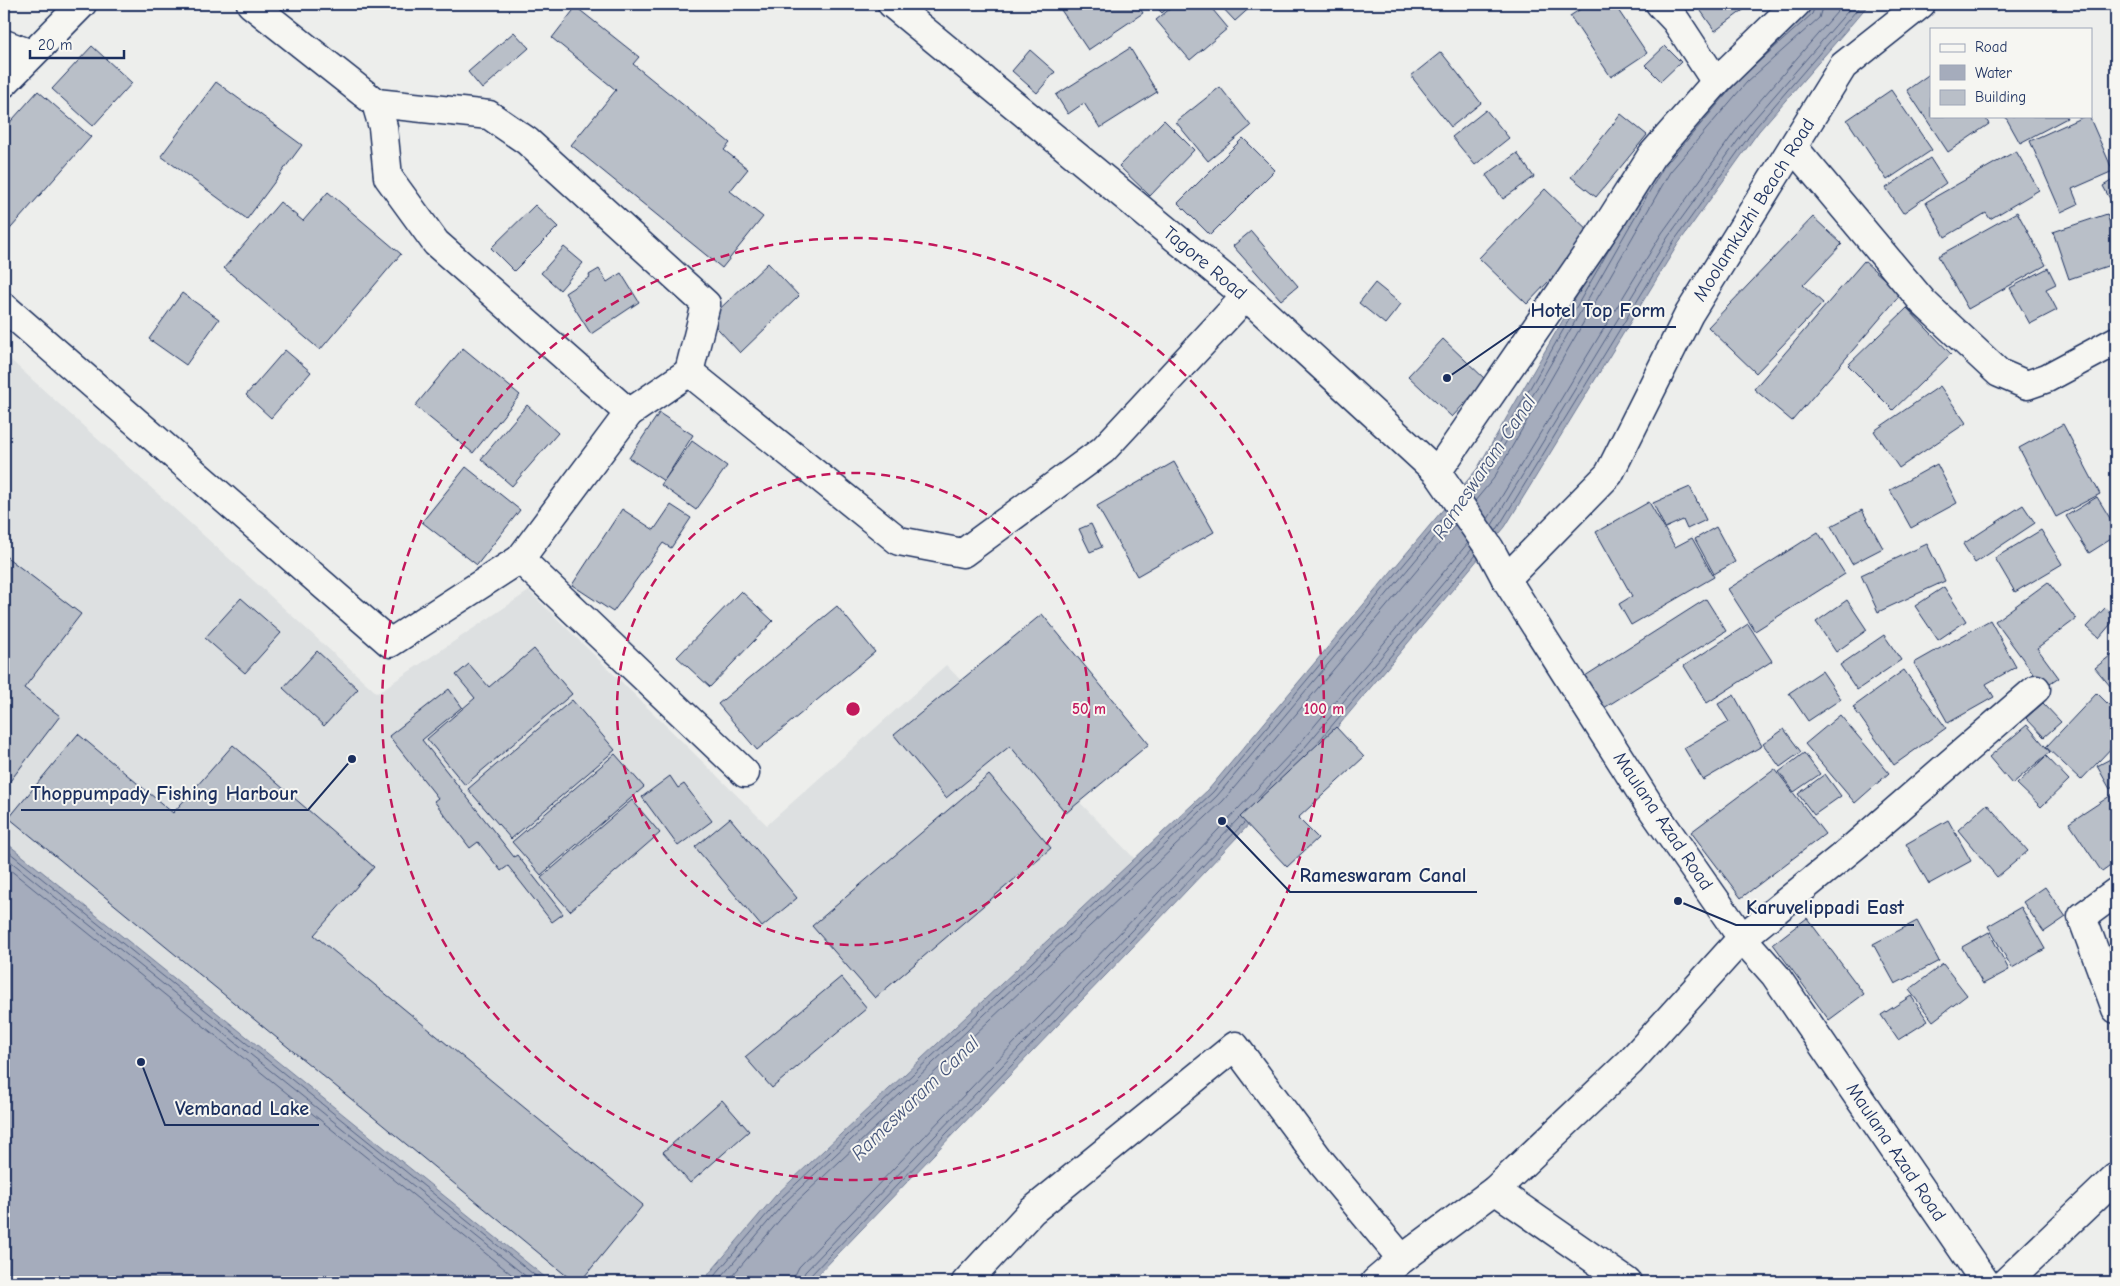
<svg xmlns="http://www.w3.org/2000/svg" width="2120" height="1286" viewBox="0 0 2120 1286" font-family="'Comic Neue',sans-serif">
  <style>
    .built { fill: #dde0e1 }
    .water { fill: #a5acbc; stroke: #6e7a96 }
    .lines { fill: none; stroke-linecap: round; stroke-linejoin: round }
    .shore { stroke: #526184; stroke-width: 1 }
    .building { fill: #b9bfc8; stroke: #1b2f5e }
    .street-casing { stroke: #1b2f5e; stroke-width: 31 }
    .secondary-casing { stroke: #1b2f5e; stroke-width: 31 }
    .street { stroke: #f6f6f2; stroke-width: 28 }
    .secondary { stroke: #f6f6f2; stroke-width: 28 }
    .ring { fill: none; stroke: #c2185b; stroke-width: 2.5; stroke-dasharray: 9 6 }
    .labels { text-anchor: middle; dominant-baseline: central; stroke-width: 4; stroke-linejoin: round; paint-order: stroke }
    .street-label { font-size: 19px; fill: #1b2f5e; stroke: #f6f6f2 }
    .water-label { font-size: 20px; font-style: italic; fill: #44547a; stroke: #f6f6f2 }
    .centre { fill: #c2185b; stroke: #f6f6f2; stroke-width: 2.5 }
    .ring-label { font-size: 15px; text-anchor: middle; font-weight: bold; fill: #c2185b; stroke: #f6f6f2; stroke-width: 4; stroke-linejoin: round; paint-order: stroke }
    .leader { fill: none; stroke: #1b2f5e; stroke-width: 2 }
    .callout-dot { fill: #1b2f5e; stroke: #f6f6f2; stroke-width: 2 }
    .callout-label { font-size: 20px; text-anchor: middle; font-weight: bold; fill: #1b2f5e; stroke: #f6f6f2; stroke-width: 4; stroke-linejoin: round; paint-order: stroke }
  </style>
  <rect width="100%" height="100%" fill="#edeeec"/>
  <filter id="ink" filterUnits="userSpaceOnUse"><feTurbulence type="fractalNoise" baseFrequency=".02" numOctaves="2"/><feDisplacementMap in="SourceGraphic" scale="10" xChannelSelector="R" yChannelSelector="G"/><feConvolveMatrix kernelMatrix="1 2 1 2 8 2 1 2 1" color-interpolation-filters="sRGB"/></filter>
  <g filter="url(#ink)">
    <polygon class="built" points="4,354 377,693 529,591 767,825 946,665 1135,859 776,1195 702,1282 551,1282 4,841"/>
    <g class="water">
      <polygon points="1807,4 1869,4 1759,131 1678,244 1505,527 1309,761 1153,926 811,1282 702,1282 776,1195 1209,789 1477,469 1654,162"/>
      <polygon points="4,841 551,1282 4,1282"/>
    </g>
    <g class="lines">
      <g class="shore">
        <polyline points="1754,66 1812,14 1816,4"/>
        <polyline points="1467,489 1482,472 1614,241"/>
        <polyline points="1471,495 1487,475 1663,168 1737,82"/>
        <polyline points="1475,501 1494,478 1670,172 1747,82 1819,18 1823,4"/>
        <polyline points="1488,519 1662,233 1744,119 1844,4"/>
        <polyline points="1492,525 1668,237 1750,124 1854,4"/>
        <polyline points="1496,531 1674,241 1755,128 1862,4"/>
        <polyline points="1318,742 1476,555"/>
        <polyline points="1258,798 1300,753 1472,549"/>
        <polyline points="4,848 543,1282"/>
        <polyline points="4,856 533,1282"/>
        <polyline points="4,865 521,1282"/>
        <polyline points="709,1282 780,1199 1213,792 1447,513"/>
        <polyline points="717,1282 784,1203 1217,796 1451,518"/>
        <polyline points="727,1282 790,1208 1223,801 1455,525"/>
        <polyline points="794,1282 795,1275 799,1267 1139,913 1295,749 1468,543"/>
        <polyline points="801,1282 805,1272 1239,818"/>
        <polyline points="808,1282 809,1277 1244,823"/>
      </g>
    </g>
    <g class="building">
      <polygon points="1057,4 1077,4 1079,6 1082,4 1137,4 1143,13 1088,50"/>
      <polygon points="1153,4 1172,4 1162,13"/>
      <polygon points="1176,4 1208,4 1228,28 1190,60 1156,20"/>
      <polygon points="1219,4 1254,4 1235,21"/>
      <polygon points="1588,4 1614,4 1647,53 1611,77 1570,16"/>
      <polygon points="1696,4 1743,4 1746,8 1715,31"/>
      <polygon points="1992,4 2010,4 1996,11"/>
      <polygon points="576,7 639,57 633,64 730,143 724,150 748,169 730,191 763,217 722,268 571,145 616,90 552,38"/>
      <polygon points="514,32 529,48 482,89 468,72"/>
      <polygon points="92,46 132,83 93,126 52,89"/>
      <polygon points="1665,46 1681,62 1661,81 1645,65"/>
      <polygon points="1130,48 1157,92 1100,128 1084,103 1068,114 1056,95"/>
      <polygon points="1030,50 1055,72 1037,93 1012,71"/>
      <polygon points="1441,52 1481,103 1451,127 1411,76"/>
      <polygon points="1931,73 1931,116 1984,116 1989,124 1948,152 1907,90"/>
      <polygon points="216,82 302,145 247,219 161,156"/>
      <polygon points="1220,87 1251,126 1208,161 1176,122"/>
      <polygon points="1891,90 1932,150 1887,180 1847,120"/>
      <polygon points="38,91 91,137 4,236 4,129"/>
      <polygon points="1486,110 1509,138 1475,165 1452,137"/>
      <polygon points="1621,114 1647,135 1596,197 1571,177"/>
      <polygon points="2005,116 2066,116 2067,118 2020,143"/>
      <polygon points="2085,116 2089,116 2113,171 2072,189 2078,204 2061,212 2030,141"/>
      <polygon points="1164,120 1194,150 1150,196 1119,166"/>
      <polygon points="1243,138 1275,170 1210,235 1178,203"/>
      <polygon points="2016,151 2039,190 1990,219 1986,213 1945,237 1926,202"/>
      <polygon points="1517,153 1534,177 1503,199 1486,175"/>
      <polygon points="1930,158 1946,183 1903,213 1886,188"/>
      <polygon points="2116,178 2116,210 2103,186"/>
      <polygon points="1545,189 1593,235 1527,304 1479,258"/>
      <polygon points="328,192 401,254 320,350 224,268 280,202 303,221"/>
      <polygon points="535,205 558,227 514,271 491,248"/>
      <polygon points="2017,212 2046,265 1968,309 1938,256"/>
      <polygon points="2107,214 2116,243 2116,263 2069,279 2053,232"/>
      <polygon points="1813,217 1842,244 1803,285 1823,303 1756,373 1708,327"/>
      <polygon points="1251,231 1298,286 1281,300 1233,246"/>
      <polygon points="564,247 583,263 560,290 541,273"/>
      <polygon points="1864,261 1901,294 1792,421 1754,389"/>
      <polygon points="768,263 799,296 740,353 709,319"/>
      <polygon points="2048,268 2056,284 2046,289 2057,310 2030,324 2010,288"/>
      <polygon points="599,269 607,282 621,273 639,302 591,334 565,293 590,277 589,275"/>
      <polygon points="1375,283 1401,304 1385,324 1359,303"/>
      <polygon points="182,293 219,319 186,365 149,339"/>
      <polygon points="1907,308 1951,354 1893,410 1848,365"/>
      <polygon points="1443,339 1486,380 1452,417 1408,376"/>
      <polygon points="463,348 520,395 473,453 415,406"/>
      <polygon points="285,350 311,372 271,418 246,395"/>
      <polygon points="1940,386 1966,423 1899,468 1874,431"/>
      <polygon points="527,405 558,433 512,486 481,459"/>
      <polygon points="659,413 693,435 664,481 629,458"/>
      <polygon points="2063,424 2100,494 2056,517 2019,448"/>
      <polygon points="692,441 727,466 696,510 661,485"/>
      <polygon points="1174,462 1214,532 1137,576 1097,506"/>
      <polygon points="1937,464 1957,503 1911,528 1890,490"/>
      <polygon points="466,467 520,510 477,565 422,522"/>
      <polygon points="1690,487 1706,520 1687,529 1683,520 1665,528 1653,503"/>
      <polygon points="2097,497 2116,528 2116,536 2089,553 2066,516"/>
      <polygon points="1649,502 1675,547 1692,538 1714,577 1631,625 1619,604 1632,596 1596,532"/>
      <polygon points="671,505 691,518 671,548 663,543 613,612 572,585 622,509 654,530"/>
      <polygon points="2023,505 2035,523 1975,563 1963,544"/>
      <polygon points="1862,510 1883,548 1852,564 1831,526"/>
      <polygon points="1091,524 1102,547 1090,552 1079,529"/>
      <polygon points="1716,527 1735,562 1714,574 1695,539"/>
      <polygon points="2041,530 2062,564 2015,592 1995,558"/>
      <polygon points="1818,532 1845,574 1755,631 1728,589"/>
      <polygon points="1927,544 1945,581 1878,612 1861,575"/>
      <polygon points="4,555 81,614 24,688 60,716 4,789"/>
      <polygon points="2048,582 2076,619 2037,648 2059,678 2044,688 1995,621"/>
      <polygon points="1944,587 1966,621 1938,640 1915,606"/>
      <polygon points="741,591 773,621 710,687 677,657"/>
      <polygon points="241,598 281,633 245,673 205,638"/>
      <polygon points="1706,599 1726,631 1604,708 1585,676"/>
      <polygon points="1847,600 1867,630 1836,652 1816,622"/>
      <polygon points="837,606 875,652 757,750 718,704"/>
      <polygon points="2105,608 2116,618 2099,638 2087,627"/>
      <polygon points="1042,614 1149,744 1066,813 1010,746 946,798 894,735"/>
      <polygon points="1990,620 2016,667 1986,684 1994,697 1948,723 1914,663"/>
      <polygon points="1748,624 1772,661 1707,703 1684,666"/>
      <polygon points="1884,635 1901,660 1857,690 1840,665"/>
      <polygon points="534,649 572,694 465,785 427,739 475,698 456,675 469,664 489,687"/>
      <polygon points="317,651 358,689 324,726 283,688"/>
      <polygon points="2116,651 2116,693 2095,668"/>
      <polygon points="1904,670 1946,728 1894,765 1853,707"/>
      <polygon points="1822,671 1841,699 1808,721 1789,693"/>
      <polygon points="449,689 462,707 422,740 514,857 517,855 563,914 552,922 508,866 501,871 478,842 470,848 434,801 438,798 389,736"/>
      <polygon points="2097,693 2116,712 2116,743 2081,780 2046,747"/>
      <polygon points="1734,695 1762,746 1703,780 1684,748 1729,722 1718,704"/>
      <polygon points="572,700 615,750 511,839 468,789"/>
      <polygon points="2043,703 2061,722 2044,737 2026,718"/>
      <polygon points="1840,715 1889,773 1855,803 1805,744"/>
      <polygon points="2027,725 2050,752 2012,784 1989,757"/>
      <polygon points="1336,727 1364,757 1298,818 1318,838 1287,867 1240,817"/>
      <polygon points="1784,729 1801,752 1780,767 1763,744"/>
      <polygon points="78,734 173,813 233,745 374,867 314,935 643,1205 580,1282 574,1282 9,818"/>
      <polygon points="1804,753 1820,774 1794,792 1779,772"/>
      <polygon points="615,754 644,787 541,875 512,842"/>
      <polygon points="2046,756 2069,780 2041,807 2017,784"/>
      <polygon points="2116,756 2116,785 2110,789 2097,766"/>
      <polygon points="1775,769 1825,834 1741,898 1691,832"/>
      <polygon points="1825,774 1841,796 1814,815 1798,794"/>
      <polygon points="989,775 1051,848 875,998 812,926"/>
      <polygon points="670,776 678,788 684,784 712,821 678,846 642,797"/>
      <polygon points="2116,792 2116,862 2102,872 2069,823"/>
      <polygon points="632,800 660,833 570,911 541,878"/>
      <polygon points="1987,804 2028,851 1997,877 1958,830"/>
      <polygon points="730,818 797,898 762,927 695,847"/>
      <polygon points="1948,820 1971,861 1929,884 1906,844"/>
      <polygon points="2045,887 2066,917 2044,932 2023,902"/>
      <polygon points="2021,907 2045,949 2012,968 1988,926"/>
      <polygon points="1807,918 1864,994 1829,1020 1773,944"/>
      <polygon points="1917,921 1939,961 1895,984 1873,944"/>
      <polygon points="1989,932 2009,970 1983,984 1962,947"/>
      <polygon points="1943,964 1967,995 1933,1021 1909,990"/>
      <polygon points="841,977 867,1008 772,1088 745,1057"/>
      <polygon points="1911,996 1928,1021 1898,1040 1881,1015"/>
      <polygon points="722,1100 749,1131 690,1183 663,1152"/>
    </g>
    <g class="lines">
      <defs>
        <g id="street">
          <polyline points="251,4 376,103 383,127 388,177 436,243 629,413"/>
          <polyline points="1660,4 1676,21 1716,82"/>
          <polyline points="4,44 31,54"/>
          <polyline points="4,83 82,4"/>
          <polyline points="376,103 489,115 527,141 706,304 689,372"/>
          <polyline points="1794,148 1923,302 1999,373 2027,385 2047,378 2116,341"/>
          <polyline points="4,307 390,643 520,559 629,413 689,372 899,541 963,553 1103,450 1246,296"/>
          <polyline points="1437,472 1612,218 1652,155 1716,82 1796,4"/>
          <polyline points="520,559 745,773"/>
          <polyline points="2116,892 2082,917 2116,1009"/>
          <polyline points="1495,1190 1627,1282"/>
          <polyline points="966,1282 1032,1211 1235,1046 1322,1163 1402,1259"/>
          <polyline points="1375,1282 1402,1259 1495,1190 1630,1062 1742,938 1856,845 2036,689"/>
          <polyline points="2006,1282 2116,1177"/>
        </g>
        <g id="secondary">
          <polyline points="892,4 1246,296 1437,472 1490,549 1506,579 1648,803 1742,938 1775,975 1985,1282"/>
          <polyline points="1506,579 1609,474 1689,314 1843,66 1921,4"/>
        </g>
      </defs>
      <use href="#street" class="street-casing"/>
      <use href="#secondary" class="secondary-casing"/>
      <use href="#street" class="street"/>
      <use href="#secondary" class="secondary"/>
    </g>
  </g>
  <g class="ring">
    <circle cx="853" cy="709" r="236"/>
    <circle cx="853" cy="709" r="471"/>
  </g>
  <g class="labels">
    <g class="street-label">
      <text transform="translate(1754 210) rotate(-58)">Moolamkuzhi Beach Road</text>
      <text transform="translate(1205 263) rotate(40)">Tagore Road</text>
      <text transform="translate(1663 821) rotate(56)">Maulana Azad Road</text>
      <text transform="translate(1896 1152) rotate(56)">Maulana Azad Road</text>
    </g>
    <g class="water-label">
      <text transform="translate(1484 467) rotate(-56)">Rameswaram Canal</text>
      <text transform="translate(915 1098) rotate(-44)">Rameswaram Canal</text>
    </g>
  </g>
  <circle cx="853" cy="709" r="8" class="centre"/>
  <g class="ring-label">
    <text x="1089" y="714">50 m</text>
    <text x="1324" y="714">100 m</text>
  </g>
  <path class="leader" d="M1447 378L1521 327H1676M352 759L308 810H21M1222 821L1290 892H1477M1678 901L1736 925H1914M141 1062L165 1125H319"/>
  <g class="callout-dot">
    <circle cx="1447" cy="378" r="5"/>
    <circle cx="352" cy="759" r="5"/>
    <circle cx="1222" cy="821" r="5"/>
    <circle cx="1678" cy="901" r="5"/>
    <circle cx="141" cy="1062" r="5"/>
  </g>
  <g class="callout-label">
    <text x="1598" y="317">Hotel Top Form</text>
    <text x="164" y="800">Thoppumpady Fishing Harbour</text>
    <text x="1383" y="882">Rameswaram Canal</text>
    <text x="1825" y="914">Karuvelippadi East</text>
    <text x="242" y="1115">Vembanad Lake</text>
  </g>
  <rect width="2120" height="1286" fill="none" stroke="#f6f6f2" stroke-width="20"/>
  <rect x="10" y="10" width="2100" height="1266" fill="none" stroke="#1b2f5e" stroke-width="2" filter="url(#ink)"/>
  <rect x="1930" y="28" width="162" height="90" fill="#f6f6f2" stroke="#9ea6b7"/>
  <rect x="1940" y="44" width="25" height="8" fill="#f6f6f2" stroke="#9ea6b7"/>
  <text x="1975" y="52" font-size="15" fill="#1b2f5e">Road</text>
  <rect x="1940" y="65" width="25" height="15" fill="#a5acbc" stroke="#9ea6b7"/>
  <text x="1975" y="78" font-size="15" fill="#1b2f5e">Water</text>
  <rect x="1940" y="90" width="25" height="15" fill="#b9bfc8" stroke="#9ea6b7"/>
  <text x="1975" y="102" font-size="15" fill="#1b2f5e">Building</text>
  <path d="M30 50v8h94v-8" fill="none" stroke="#1b2f5e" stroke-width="2.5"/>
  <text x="38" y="50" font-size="15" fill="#1b2f5e" stroke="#f6f6f2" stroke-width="4" paint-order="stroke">20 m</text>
</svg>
